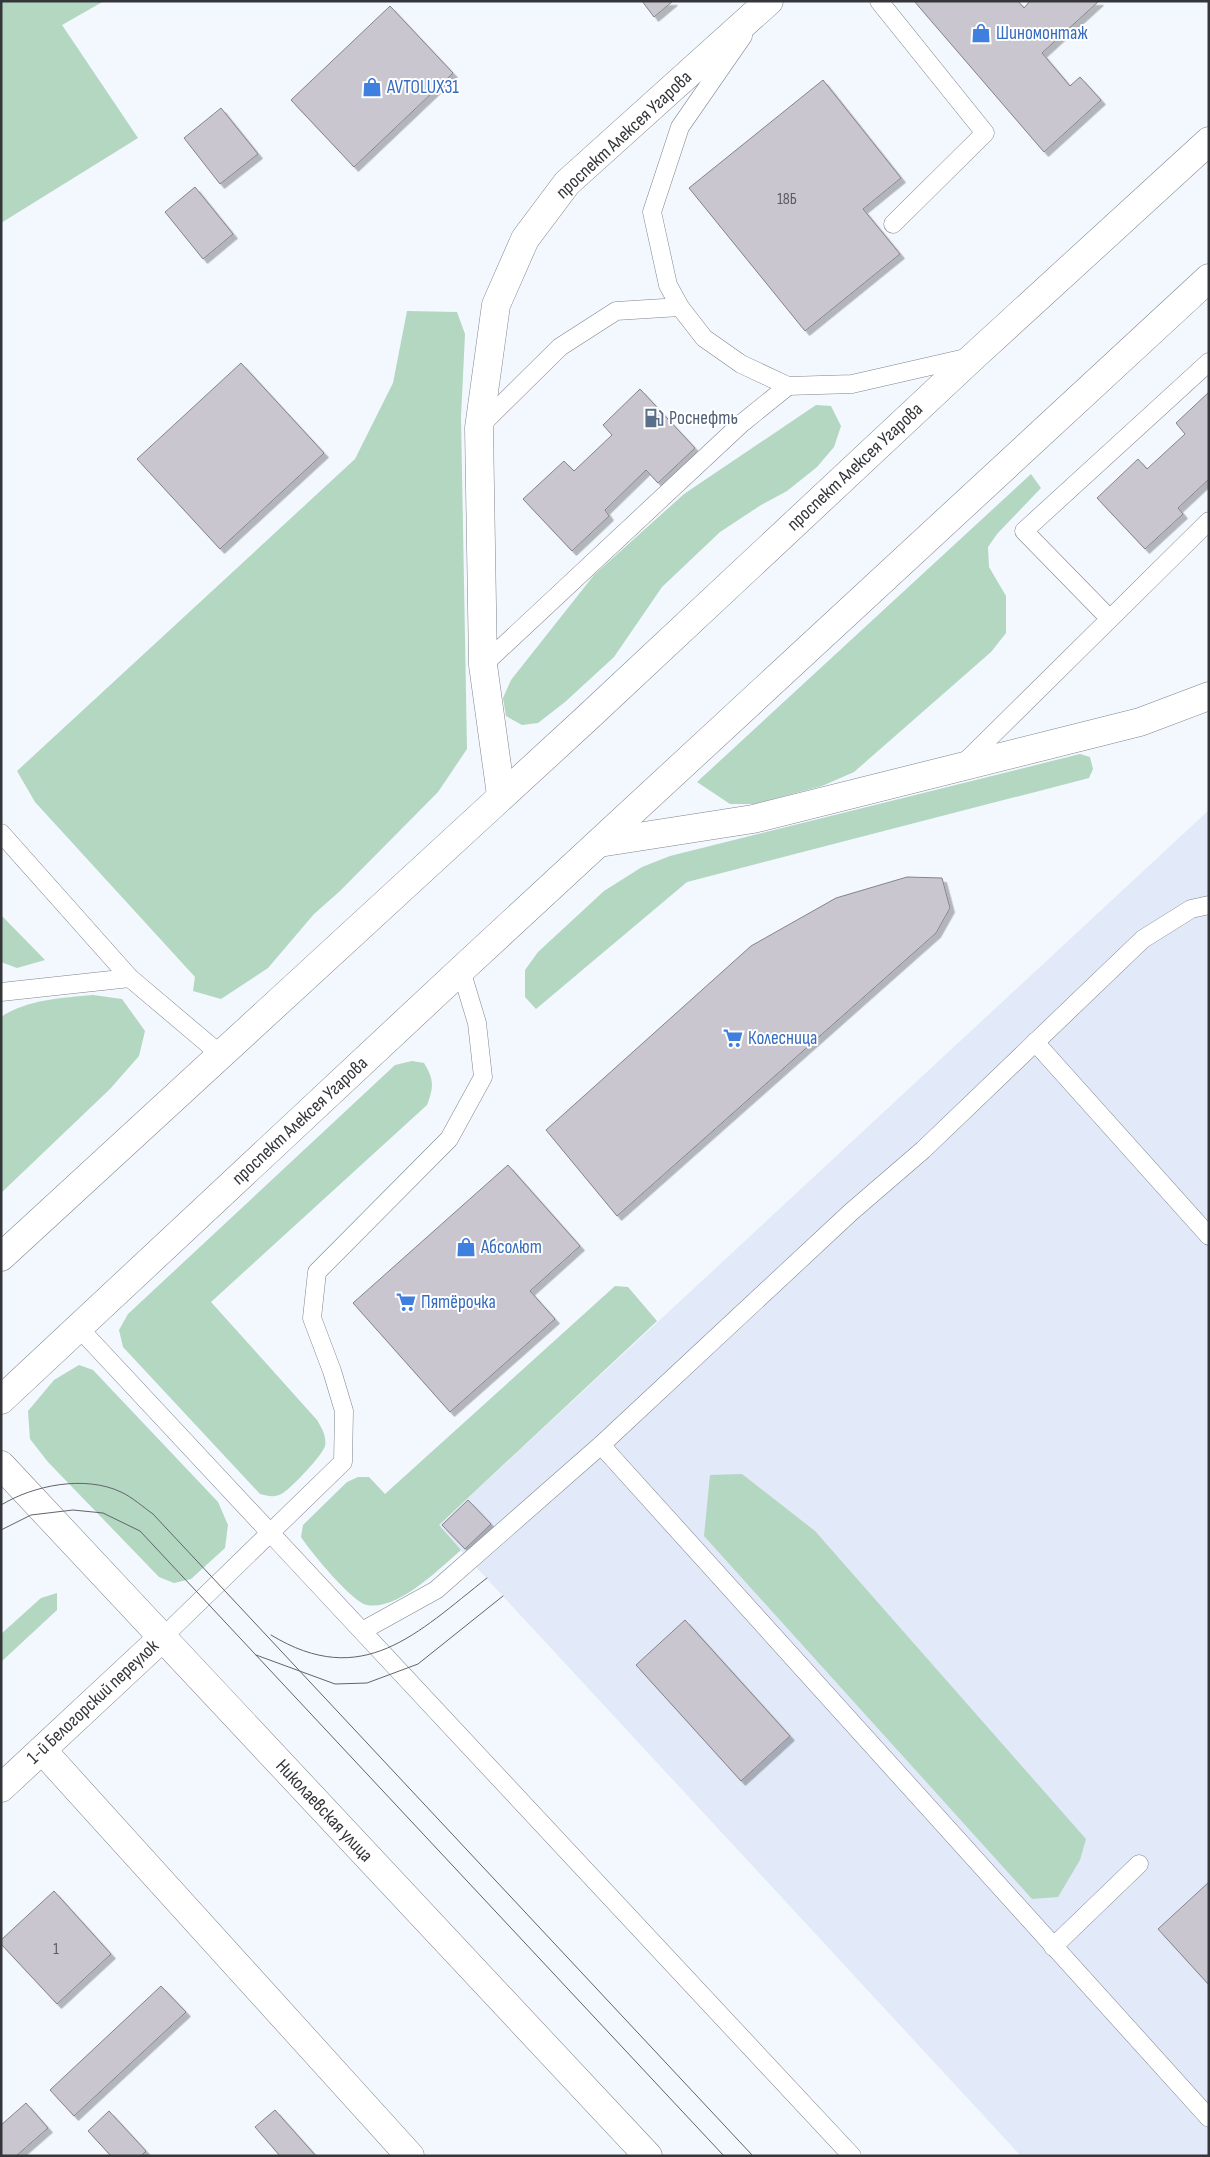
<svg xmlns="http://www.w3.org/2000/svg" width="1210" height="2157" viewBox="0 0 1210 2157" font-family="'Sofia Sans Condensed',sans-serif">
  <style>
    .built { fill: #e2eaf9 }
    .green { fill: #b3d7c0 }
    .building { fill: #cac6cf; stroke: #86838b; filter: url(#shadow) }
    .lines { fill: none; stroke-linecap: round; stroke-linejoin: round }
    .lane-casing { stroke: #80848c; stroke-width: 19 }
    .street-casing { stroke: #80848c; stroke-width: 29 }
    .secondary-casing { stroke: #80848c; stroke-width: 29 }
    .primary-casing { stroke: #80848c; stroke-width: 29 }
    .lane { stroke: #fff; stroke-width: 18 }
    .street { stroke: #fff; stroke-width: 28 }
    .secondary { stroke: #fff; stroke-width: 28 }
    .primary { stroke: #fff; stroke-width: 28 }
    .tram { stroke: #626469; stroke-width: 1 }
    .labels { text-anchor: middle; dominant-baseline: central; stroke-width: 4; stroke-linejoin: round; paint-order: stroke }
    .number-label { font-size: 16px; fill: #5a5a5f }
    .shop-label { font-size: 19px; fill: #366cbe; stroke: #fff; text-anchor: start }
    .street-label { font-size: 19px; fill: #35363a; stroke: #fff }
    .service-label { font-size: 19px; fill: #4e5e75; stroke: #fff; text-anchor: start }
  </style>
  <defs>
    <filter id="shadow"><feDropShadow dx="4.5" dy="4.5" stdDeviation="0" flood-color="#0004"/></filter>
  </defs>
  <rect width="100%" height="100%" fill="#f3f7fe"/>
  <polygon class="built" points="1209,810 1209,2156 1021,2156 438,1526"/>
  <g class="green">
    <polygon points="1,1 104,1 62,25 138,138 1,223"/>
    <polygon points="407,311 457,312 465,334 461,417 467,749 438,792 340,891 314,914 268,968 221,999 193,991 195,977 35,802 17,771 355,459 393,383"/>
    <polygon points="816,405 831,406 841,426 834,447 817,467 787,491 761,505 720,532 662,587 614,657 565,702 538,723 522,725 506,716 503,698 511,680 594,575 684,494"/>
    <polygon points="1031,474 1041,488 997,534 988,547 989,567 1006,596 1006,633 991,652 854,772 822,786 754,804 730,804 697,782"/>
    <polygon points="1080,754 1090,757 1093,769 1089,778 687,882 536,1009 525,997 525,970 538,952 604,891 642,867 670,856"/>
    <polygon points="1,915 45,960 17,968 1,962"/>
    <path d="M93,995L122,999L145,1031L139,1056L110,1089L1,1193V1017C28,999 62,998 93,995Z"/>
    <path d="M412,1061L424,1063C434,1079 434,1087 427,1105L211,1302L317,1420C321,1427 327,1436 325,1446C322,1456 292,1487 283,1493C275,1498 268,1496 260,1494L123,1347L119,1330L128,1314L395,1065Z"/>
    <path d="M615,1286L628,1287L657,1321L439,1525L461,1550C440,1568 398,1611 367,1605C352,1602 310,1551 301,1537L303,1525L347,1482L358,1477H369L385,1494Z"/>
    <polygon points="79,1365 93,1370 218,1502 228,1525 225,1548 191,1579 174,1583 159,1577 48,1462 30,1439 28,1411 54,1380"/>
    <polygon points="742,1474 815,1531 1086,1839 1080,1860 1058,1897 1032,1899 704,1536 710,1475"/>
    <polygon points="57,1593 57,1610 1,1662 1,1634 41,1598"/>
  </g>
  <g class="building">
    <polygon points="642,1 673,1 654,17"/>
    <polygon points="914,1 1018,1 1024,8 1030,1 1099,1 1042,53 1070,86 1080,77 1101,100 1044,152"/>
    <polygon points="390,6 453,73 354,167 291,100"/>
    <polygon points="823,80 901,178 863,209 900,254 805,331 689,188"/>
    <polygon points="221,108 258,154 220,184 184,138"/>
    <polygon points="195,187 233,234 203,259 165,212"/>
    <polygon points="241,363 324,453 220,549 137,459"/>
    <polygon points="640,389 695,448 658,483 646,470 605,510 609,516 572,551 523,499 564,461 574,471 612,435 603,425"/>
    <polygon points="1209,392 1209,479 1178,508 1183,514 1145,549 1097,498 1138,459 1147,469 1185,434 1176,423"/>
    <polygon points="907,877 942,878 950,908 936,933 617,1216 546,1130 751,946 836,898"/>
    <polygon points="508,1165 580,1246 530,1291 555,1319 450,1412 353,1303"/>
    <polygon points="468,1500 491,1524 465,1549 442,1525"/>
    <polygon points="685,1620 790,1736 741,1781 636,1665"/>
    <polygon points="1209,1882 1209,1985 1158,1929"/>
    <polygon points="54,1891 111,1954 57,2004 1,1944 1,1940"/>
    <polygon points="161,1986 186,2012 74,2116 50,2090"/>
    <polygon points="26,2103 48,2128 16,2156 1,2156 1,2125"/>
    <polygon points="275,2110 316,2156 280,2156 255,2127"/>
    <polygon points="109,2111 146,2151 141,2156 111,2156 88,2131"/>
  </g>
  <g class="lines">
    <defs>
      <g id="lane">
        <polyline points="879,1 985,133 893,224"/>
        <polyline points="743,36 680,127 652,212 668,285 680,307 704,338 741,364 788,386 852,384 970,357"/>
        <polyline points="479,427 560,347 616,311 680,307"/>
        <polyline points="1109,618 1024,531 1209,362"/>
        <polyline points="483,665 741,424 788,386"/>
        <polyline points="962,765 1209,521"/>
        <polyline points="1,833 130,978 220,1054"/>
        <polyline points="1,992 130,978"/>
        <polyline points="1035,1042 1209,1236"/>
        <polyline points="79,1328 852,2156"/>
        <polyline points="601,1445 1209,2118"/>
        <polyline points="362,1631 436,1590 601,1445 851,1212 923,1150 1143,939 1191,909 1209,905"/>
        <polyline points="163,1637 343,1462 344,1411 332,1371 312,1318 317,1272 449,1139 483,1077 477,1023 461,970"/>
        <polyline points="1053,1947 1139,1864"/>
      </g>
      <g id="street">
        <polyline points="501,795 483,665 479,428 496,305 525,239 567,183 769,1"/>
        <polyline points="599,843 753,819 1140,722 1209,696"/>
        <polyline points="42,1750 410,2156"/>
        <polyline points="1,1788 163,1637"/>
      </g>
      <polyline id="secondary" points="1,1465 648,2156"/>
      <g id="primary">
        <polyline points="1,1257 586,719 973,357 1209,141"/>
        <polyline points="1,1400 461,970 1209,278"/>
      </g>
    </defs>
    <use href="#lane" class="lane-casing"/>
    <use href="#street" class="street-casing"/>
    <use href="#secondary" class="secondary-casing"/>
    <use href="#primary" class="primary-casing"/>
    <use href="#lane" class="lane"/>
    <use href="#street" class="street"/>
    <use href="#secondary" class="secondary"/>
    <use href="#primary" class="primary"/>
    <g class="tram">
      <path d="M1,1505C34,1485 85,1475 121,1492C132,1497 143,1507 153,1514L753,2156"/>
      <polyline points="1,1530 31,1515 73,1510 103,1513 140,1531 724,2156"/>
      <path d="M271,1635C363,1691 417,1633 487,1578"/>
      <polyline points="256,1655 335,1684 367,1683 418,1664 503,1596"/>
    </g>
  </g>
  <defs>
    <symbol id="shop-bare" viewBox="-9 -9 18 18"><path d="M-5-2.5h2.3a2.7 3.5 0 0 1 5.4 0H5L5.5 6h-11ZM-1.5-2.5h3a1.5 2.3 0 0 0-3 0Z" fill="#3f7fe0" stroke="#fff" stroke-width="2.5" paint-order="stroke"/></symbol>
    <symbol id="fuel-bare" viewBox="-9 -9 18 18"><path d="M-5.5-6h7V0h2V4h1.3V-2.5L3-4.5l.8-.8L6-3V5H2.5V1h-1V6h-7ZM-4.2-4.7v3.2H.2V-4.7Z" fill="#5c6f8a" stroke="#fff" stroke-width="2.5" paint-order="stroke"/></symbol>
    <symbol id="supermarket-bare" viewBox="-9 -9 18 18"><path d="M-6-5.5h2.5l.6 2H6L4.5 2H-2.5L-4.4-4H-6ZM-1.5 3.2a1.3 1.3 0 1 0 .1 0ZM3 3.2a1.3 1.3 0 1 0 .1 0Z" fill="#3f7fe0" stroke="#fff" stroke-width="2.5" paint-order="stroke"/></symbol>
  </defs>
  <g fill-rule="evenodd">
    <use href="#shop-bare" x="967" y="19" width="28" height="28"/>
    <use href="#shop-bare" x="358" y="73" width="28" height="28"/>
    <use href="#fuel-bare" x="640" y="404" width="28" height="28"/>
    <use href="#supermarket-bare" x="719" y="1024" width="28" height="28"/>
    <use href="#shop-bare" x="452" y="1233" width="28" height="28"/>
    <use href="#supermarket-bare" x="392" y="1288" width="28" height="28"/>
  </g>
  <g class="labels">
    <g class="number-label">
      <text x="787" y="199">18Б</text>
      <text x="56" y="1949">1</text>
    </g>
    <g class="shop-label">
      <text x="996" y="33">Шиномонтаж</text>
      <text x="387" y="87">AVTOLUX31</text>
      <text x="748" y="1038">Колесница</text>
      <text x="481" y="1247">Абсолют</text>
      <text x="421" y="1302">Пятёрочка</text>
    </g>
    <g class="street-label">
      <text transform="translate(624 135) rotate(-43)">проспект Алексея Угарова</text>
      <text transform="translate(855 467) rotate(-43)">проспект Алексея Угарова</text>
      <text transform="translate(300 1121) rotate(-43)">проспект Алексея Угарова</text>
      <text transform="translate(93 1702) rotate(-43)">1-й Белогорский переулок</text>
      <text transform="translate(324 1811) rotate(47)">Николаевская улица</text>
    </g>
    <g class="service-label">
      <text x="669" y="418">Роснефть</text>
    </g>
  </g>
  <rect width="1210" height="2157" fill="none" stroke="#35363a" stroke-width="5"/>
</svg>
